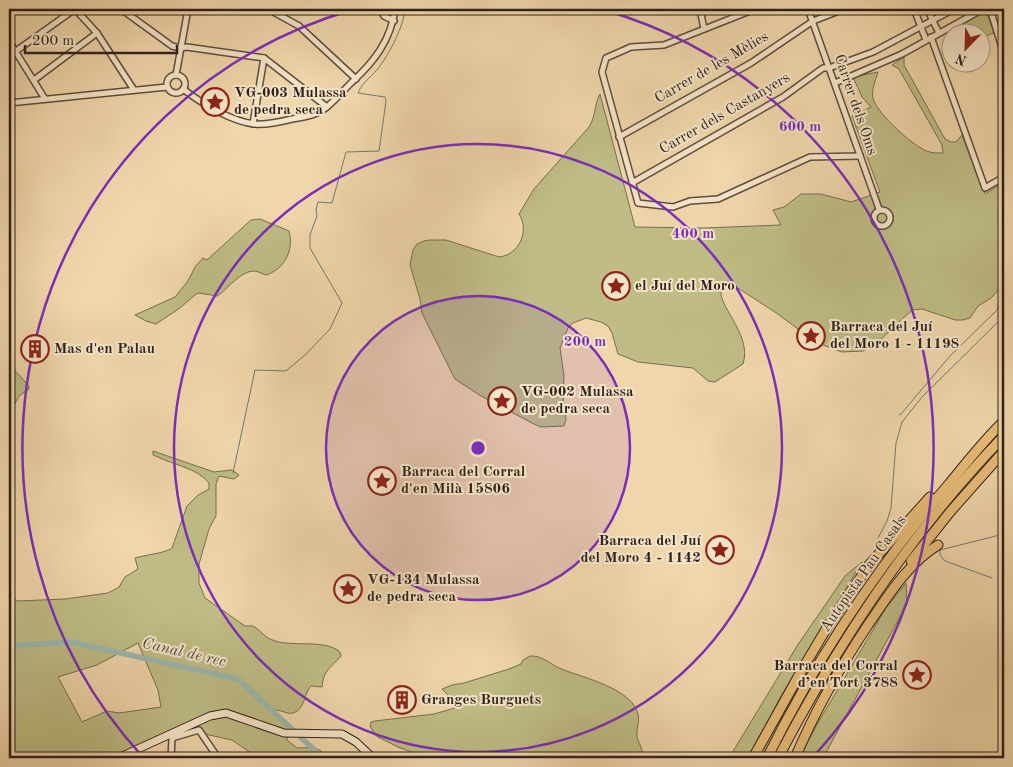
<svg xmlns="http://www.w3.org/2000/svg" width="1013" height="767" viewBox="0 0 1013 767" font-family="'Old Standard TT',serif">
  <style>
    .green { fill: #bfbd85; stroke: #766f50; fill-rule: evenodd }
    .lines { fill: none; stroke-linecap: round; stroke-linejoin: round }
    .stream { stroke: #6f7c74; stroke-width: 1 }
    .canal { stroke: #9bb8af; stroke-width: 5.5 }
    .street-casing { stroke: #5e4e40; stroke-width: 8 }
    .secondary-casing { stroke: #2e211c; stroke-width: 9 }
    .highway-casing { stroke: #2e211c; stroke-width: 11 }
    .street { stroke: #f5e5c8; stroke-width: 5 }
    .secondary { stroke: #f5e5c8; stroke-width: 7 }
    .highway { stroke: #e8bc76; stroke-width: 9 }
    .ring { fill: none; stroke: #7b2cbf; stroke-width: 2.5 }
    .labels { text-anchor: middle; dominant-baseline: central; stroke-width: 4; stroke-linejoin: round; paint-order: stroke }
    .street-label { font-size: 15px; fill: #2e211c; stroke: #f5e5c8 }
    .poi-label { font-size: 15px; font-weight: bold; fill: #2e211c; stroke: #f5e5c8; text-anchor: start }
    .water-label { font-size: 16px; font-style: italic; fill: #4f4e48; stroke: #f5e5c8 }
    .centre { fill: #7b2cbf; stroke: #f5e5c8; stroke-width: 2.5 }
    .ring-label { font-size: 15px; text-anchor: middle; font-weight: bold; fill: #7b2cbf; stroke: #f5e5c8; stroke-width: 4; stroke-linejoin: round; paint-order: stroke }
  </style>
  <rect width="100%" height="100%" fill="#f0d7ab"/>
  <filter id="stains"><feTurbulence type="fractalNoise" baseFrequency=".004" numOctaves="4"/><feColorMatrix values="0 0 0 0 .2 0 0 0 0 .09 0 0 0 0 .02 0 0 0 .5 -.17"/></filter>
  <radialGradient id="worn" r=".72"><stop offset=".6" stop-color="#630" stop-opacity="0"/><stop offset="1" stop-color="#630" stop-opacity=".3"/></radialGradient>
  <g class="green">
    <polygon points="984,12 987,13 994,33 981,38 980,32 965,32 961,25"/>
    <path d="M904,57V65L945,139L951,142H956L962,135L985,194L1004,182V284L991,298L978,306L970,318L963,320H955L922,309L912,310L877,343L863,351L842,352L815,342L778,314L727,281C725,283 723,284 722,287C714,304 753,333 743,364L715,382L708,381L693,368L638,362L618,354L612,333L608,326L601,322L586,318L573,323L568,328L560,348L564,376L563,397L566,419L564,426L541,427L534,424L481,396L455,379L422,313L420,299L410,265L413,250L417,244L424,241L430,240H446L499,257C519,255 530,231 519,214L534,189L589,127C596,116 594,105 600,94L635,227L704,228L781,225L773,210L784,207L801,194H821L851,202L880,192L852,116L871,107L862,97L853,77L878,72C876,79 871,90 873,98C876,112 908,141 921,148C928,153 935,153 943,153L942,145L899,69L892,65Z"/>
    <path d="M260,219L289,231C294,250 285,269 266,275C262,274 258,271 254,271C241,271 229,287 220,294L217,296L199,293L196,294L180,308L156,324L146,321L135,315L175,297L188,281L195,267L203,258L207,260L251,220Z"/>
    <polygon points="9,364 29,386 29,389 19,396 9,415"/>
    <path d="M153,451L214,472L232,470L239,475L234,479L219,476L216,484V516L209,529L199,564V583L205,598L245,626H253C262,631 263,637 275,641C295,647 325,639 340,652L341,656C331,668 323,670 322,687L311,686C304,693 305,710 293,713C286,715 280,708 273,711V714L288,726L287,740L297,748C308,748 321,745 326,758H258L232,740L186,730L127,758H9V607L11,601L14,599L18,601L65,599L108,593L119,587L125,577L138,569L135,558C145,555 166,553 172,548L187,506L198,495L209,489V483C197,468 174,465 158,457L153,455ZM138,643L158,690L161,707L119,713L107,711L82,722L58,677L97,665Z"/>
    <polygon points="862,562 781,696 748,758 729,758 797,646 845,576"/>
    <polygon points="906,583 907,604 823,758 799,758 819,721 886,608"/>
    <path d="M530,656C543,655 552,666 564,670C585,678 632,689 638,714C640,721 636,729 637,736C638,743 643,748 642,755L629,758H428L398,747L378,737L375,735L370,726L371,722L375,721L434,714L455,708L454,701L442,689L452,685L464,683L509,669L521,664L523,660Z"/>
  </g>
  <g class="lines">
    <g class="stream">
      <polyline points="998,310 1004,315"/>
      <polyline points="899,415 901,414 950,356 997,310 999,300 1004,295"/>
      <path d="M233,473L255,370L286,371L305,355L330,329L342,303L310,248V235L317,216L316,210L318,202L332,203L346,152L379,151L386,101L385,97L358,93C362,82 374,75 380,66C390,52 404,26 405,9"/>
      <polyline points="878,538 887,521 891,508 896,443 902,422 922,397 1004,316"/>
      <polyline points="992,578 945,561 940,555 940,550 1004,534"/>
    </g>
    <polyline class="canal" points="9,646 71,642 238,679 323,758"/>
    <defs>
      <g id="street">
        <polyline points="75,9 97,33 134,90"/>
        <polyline points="121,9 172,46 180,48 187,47 264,58 327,107"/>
        <polyline points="268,9 299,26 356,79"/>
        <polyline points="380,9 384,16 394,21"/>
        <polyline points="700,9 704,29"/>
        <polyline points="755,9 664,45 631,47 606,58 602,72 638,203 673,207 690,201 718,199 810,157 860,156"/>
        <polyline points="808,9 879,209"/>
        <polyline points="914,9 926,40"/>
        <polyline points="927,9 939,33"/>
        <polyline points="990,9 1004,54"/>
        <polyline points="931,37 985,188 1004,177"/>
        <polyline points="9,41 45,99"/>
        <polyline points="16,51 75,9"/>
        <polyline points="176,75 188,9"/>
        <circle cx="176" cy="84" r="9"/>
        <polyline points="34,80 97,33"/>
        <polyline points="835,83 902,54 983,9"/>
        <path d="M183,89C201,103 232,122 255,124C267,125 280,122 292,119C305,117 318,115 328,106C336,99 344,90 352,82C374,62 391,40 395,9"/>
        <polyline points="9,103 167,87"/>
        <polyline points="253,124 264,58"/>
        <polyline points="619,137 751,63 813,21 844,9"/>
        <polyline points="632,183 783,97 823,68 829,68 873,52 954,9"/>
        <circle cx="882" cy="218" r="8"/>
        <polyline points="171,758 172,738 199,730 218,758"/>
      </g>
      <polyline id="secondary" points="118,758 210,716 226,713 284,733 342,734 356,742 373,758"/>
      <g id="highway">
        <polyline points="911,561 950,512 1004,451"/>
        <polyline points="753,758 803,668 828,626 869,565 930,497"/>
        <path d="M767,758C816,660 877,567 949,484C967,462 984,440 1004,421"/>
        <path d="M778,758C839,641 912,531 1004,436"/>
        <path d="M795,758C815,711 840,667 868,625C888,596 908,563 938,545"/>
      </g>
    </defs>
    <use href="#street" class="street-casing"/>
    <use href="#secondary" class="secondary-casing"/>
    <use href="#highway" class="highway-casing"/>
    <use href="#street" class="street"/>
    <use href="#secondary" class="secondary"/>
    <use href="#highway" class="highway"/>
  </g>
  <circle cx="478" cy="448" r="152" fill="#7b2cbf" fill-opacity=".12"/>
  <g class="ring">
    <circle cx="478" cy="448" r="152"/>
    <circle cx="478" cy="448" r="304"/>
    <path d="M142 756A456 456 0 0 1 352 10M604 10A456 456 0 0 1 814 756"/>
  </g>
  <defs>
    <symbol id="sight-ring" viewBox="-11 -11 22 22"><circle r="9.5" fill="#f5e5c8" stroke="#8f2418" stroke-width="1.5"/><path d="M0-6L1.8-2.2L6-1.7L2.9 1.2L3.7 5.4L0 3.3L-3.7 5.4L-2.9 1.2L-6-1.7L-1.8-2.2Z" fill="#8f2418"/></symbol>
    <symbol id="building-ring" viewBox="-11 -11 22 22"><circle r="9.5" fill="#f5e5c8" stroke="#8f2418" stroke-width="1.5"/><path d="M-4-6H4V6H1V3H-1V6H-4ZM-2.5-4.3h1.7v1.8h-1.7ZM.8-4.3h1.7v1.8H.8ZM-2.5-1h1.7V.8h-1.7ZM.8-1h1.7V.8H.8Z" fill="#8f2418"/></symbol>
  </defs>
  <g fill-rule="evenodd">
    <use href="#sight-ring" x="199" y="86" width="32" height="32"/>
    <use href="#sight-ring" x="600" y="270" width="32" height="32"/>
    <use href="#sight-ring" x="795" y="320" width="32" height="32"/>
    <use href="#building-ring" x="19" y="333" width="32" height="32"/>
    <use href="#sight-ring" x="486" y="385" width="32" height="32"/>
    <use href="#sight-ring" x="366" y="465" width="32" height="32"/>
    <use href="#sight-ring" x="704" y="534" width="32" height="32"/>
    <use href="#sight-ring" x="332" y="573" width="32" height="32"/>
    <use href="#sight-ring" x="901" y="659" width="32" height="32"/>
    <use href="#building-ring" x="386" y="684" width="32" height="32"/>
  </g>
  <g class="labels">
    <g class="street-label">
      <text transform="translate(712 68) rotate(-30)">Carrer de les Mèlies</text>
      <text transform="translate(855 105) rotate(71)">Carrer dels Oms</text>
      <text transform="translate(725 114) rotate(-30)">Carrer dels Castanyers</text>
      <text transform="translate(864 574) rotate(-55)">Autopista Pau Casals</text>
    </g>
    <g class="poi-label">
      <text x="234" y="93">VG-003 Mulassa<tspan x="234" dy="17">de pedra seca</tspan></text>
      <text x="635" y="286">el Juí del Moro</text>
      <text x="830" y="327">Barraca del Juí<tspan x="830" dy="17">del Moro 1 - 11198</tspan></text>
      <text x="54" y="349">Mas d'en Palau</text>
      <text x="521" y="392">VG-002 Mulassa<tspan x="521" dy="17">de pedra seca</tspan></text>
      <text x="401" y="472">Barraca del Corral<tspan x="401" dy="17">d'en Milà 15806</tspan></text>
      <text x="701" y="541" text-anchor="end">Barraca del Juí<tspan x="701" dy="17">del Moro 4 - 1142</tspan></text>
      <text x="367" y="580">VG-134 Mulassa<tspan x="367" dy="17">de pedra seca</tspan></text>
      <text x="898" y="666" text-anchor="end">Barraca del Corral<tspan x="898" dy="17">d’en Tort 3788</tspan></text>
      <text x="421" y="700">Granges Burguets</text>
    </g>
    <g class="water-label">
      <text transform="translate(184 653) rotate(13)">Canal de rec</text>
    </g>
  </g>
  <circle cx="478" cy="448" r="8" class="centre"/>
  <g class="ring-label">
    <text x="800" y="131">600 m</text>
    <text x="693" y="238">400 m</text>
    <text x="585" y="346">200 m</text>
  </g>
  <rect width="1013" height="767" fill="none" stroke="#f0d7ab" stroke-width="30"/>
  <rect x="10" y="10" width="993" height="747" fill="none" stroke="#2e211c" stroke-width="2.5"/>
  <rect x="15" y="15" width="983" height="737" fill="none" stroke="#2e211c"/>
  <g transform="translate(966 48) rotate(203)"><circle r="24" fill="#f5e5c8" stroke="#a59783"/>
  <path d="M0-4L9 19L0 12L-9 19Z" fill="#8f2418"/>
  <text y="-8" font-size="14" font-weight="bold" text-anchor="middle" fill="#2e211c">N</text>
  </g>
  <path d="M25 45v8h152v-8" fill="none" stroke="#2e211c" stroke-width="2.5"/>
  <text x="32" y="45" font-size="15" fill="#2e211c" stroke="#f5e5c8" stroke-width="4" paint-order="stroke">200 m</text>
  <rect width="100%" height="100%" filter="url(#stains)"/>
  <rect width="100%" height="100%" fill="url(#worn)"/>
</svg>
